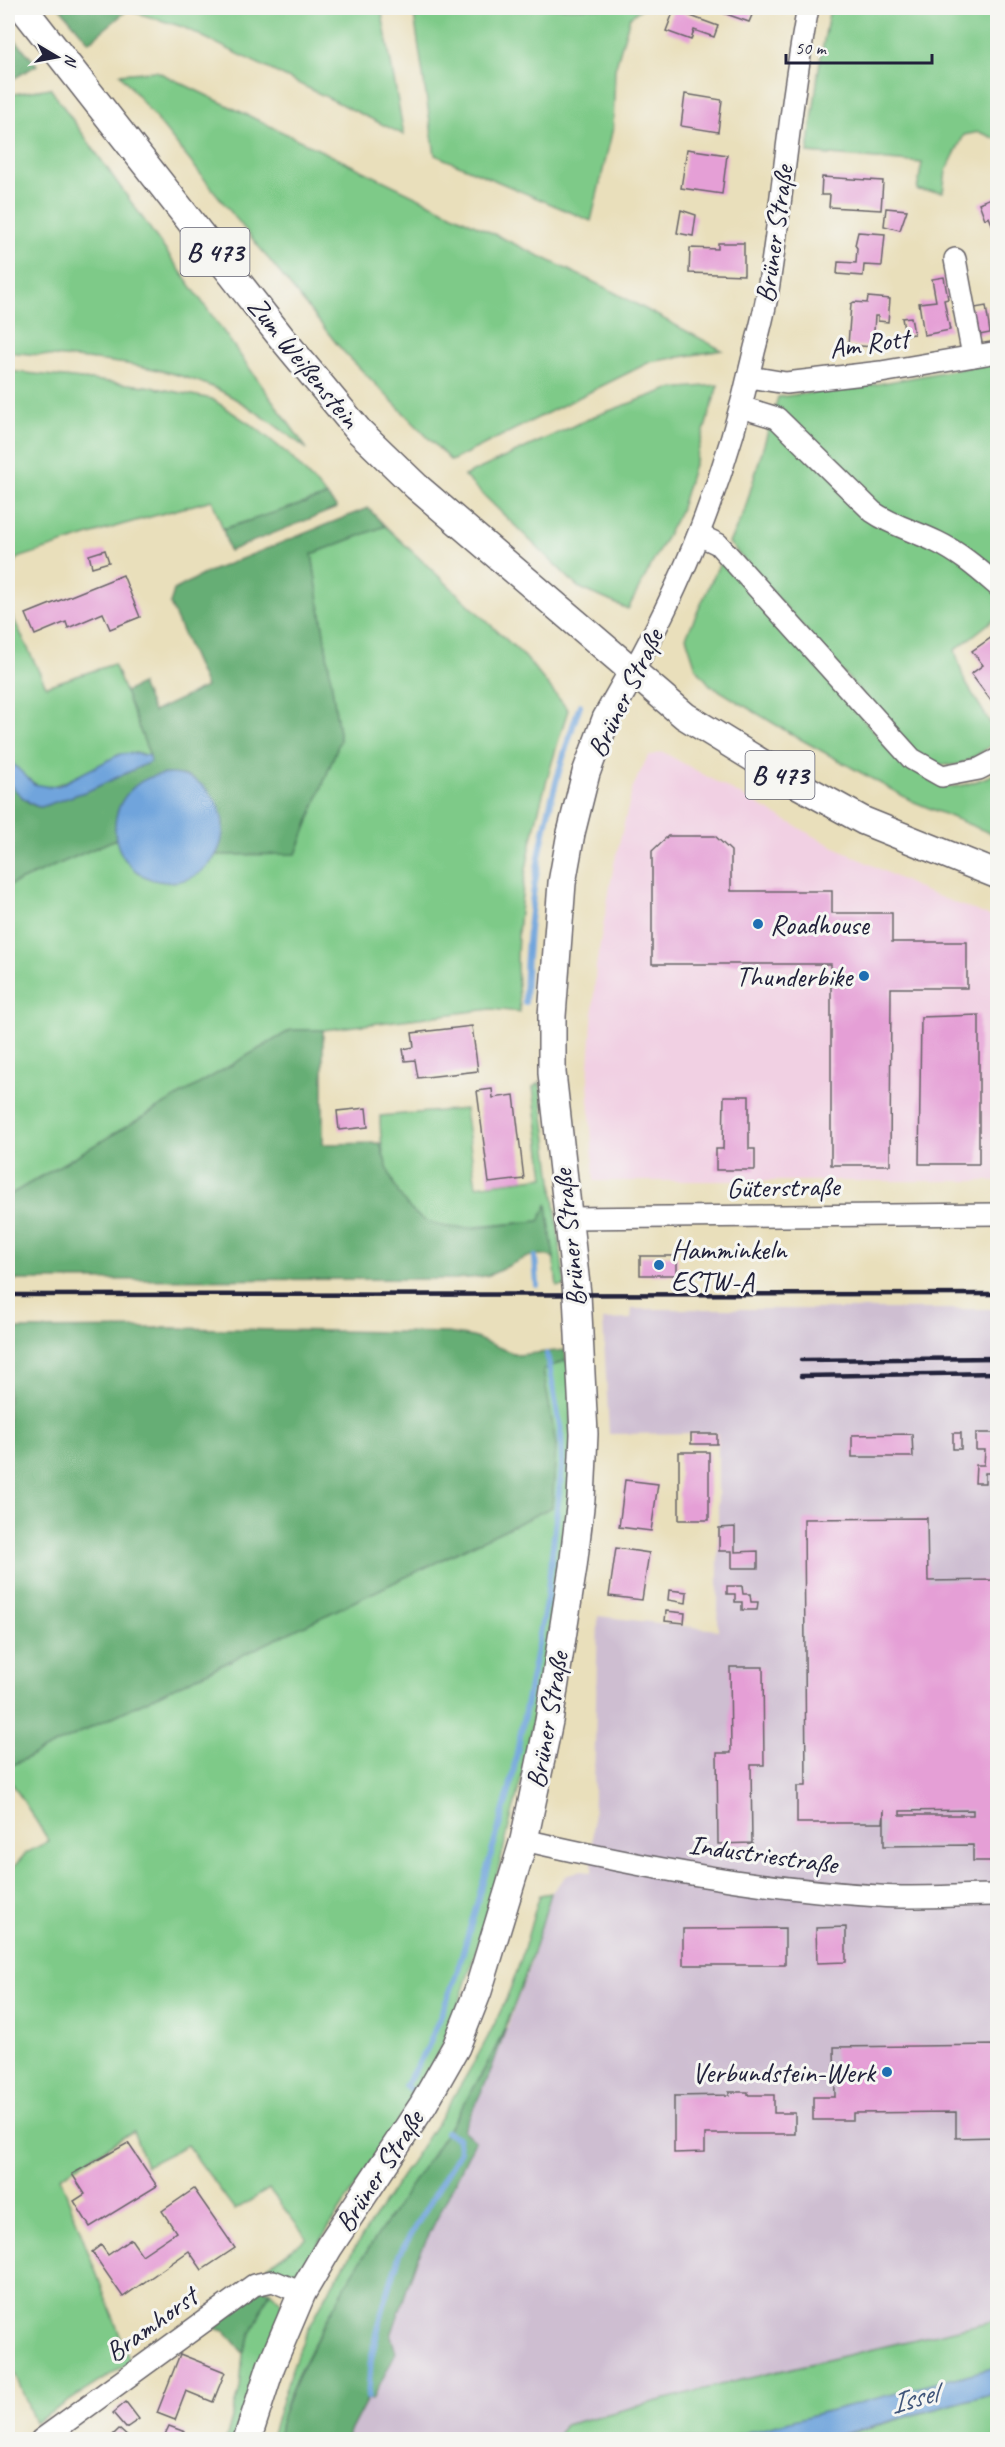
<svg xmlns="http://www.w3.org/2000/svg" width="1005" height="2447" viewBox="0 0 1005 2447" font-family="Caveat,sans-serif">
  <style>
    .built { fill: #f1d0e3 }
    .industrial { fill: #cebed1 }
    .green { fill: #7eca88; stroke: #507662; stroke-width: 1.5 }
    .forest { fill: #66ae74; stroke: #446858; stroke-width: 1.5 }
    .water { fill: #6fa4dc; stroke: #48638c; stroke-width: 1.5 }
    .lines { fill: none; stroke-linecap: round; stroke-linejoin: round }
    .stream { stroke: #6fa4dc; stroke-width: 6 }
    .building { fill: #e59fd6; fill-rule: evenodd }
    .minor-casing { stroke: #686468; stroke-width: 24 }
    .major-casing { stroke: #686468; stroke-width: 30 }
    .minor { stroke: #fff; stroke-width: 21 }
    .major { stroke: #fff; stroke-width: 27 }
    .rail { stroke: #22223b; stroke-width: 4.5 }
    .poi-dot { fill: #1f6fb2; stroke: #f6f6f2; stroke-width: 2 }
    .labels { text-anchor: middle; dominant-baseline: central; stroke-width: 6; stroke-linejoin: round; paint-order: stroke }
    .shield { fill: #f6f6f2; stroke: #626272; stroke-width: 1.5 }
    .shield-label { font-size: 27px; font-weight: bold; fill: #22223b }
    .street-label { font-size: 28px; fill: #22223b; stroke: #f6f6f2 }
    .poi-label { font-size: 28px; fill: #22223b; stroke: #f6f6f2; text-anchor: start }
    .water-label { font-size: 30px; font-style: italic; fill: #41567b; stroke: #f6f6f2 }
  </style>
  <rect width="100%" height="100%" fill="#f6f6f2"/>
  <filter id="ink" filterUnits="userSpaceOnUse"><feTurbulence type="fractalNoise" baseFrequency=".0167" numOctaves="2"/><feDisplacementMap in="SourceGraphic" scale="12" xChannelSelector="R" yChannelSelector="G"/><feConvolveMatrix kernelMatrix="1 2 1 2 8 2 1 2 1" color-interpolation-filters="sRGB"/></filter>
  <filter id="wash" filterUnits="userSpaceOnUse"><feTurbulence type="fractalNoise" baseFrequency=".008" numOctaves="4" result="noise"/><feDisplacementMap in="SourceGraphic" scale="24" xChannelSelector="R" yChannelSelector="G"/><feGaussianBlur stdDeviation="1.35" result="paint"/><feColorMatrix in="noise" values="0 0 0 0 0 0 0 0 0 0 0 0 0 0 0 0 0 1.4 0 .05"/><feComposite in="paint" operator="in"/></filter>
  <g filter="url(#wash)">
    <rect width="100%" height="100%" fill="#e9dfbb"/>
    <polygon class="built" points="663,752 823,841 924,891 997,919 997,1181 594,1181 588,1080 596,966 614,864 633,787 648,756"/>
    <polygon class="industrial" points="632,1309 997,1309 997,2320 720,2385 565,2425 554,2439 346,2440 367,2398 372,2400 396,2352 391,2336 463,2130 489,2076 529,1968 551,1893 566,1876 578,1871 592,1872 598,1616 718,1630 718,1433 609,1434 603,1320 631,1319"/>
    <g class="green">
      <polygon points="130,8 381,8 404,135 183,27 127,10"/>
      <polygon points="413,8 642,8 630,17 615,69 613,128 591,221 435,155"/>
      <polygon points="830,8 997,8 997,139 979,132 964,135 946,171 943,192 917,190 922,163 808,153 819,67"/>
      <polygon points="156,71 606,288 722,350 650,362 451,461 341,349 120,74"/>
      <path d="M50,88L307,449C280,429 245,402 215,388C150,360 77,359 8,352V95Z"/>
      <path d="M997,362V617L955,650L964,680L997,734V741C964,764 955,775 916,755L729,543L744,512L778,397L867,386Z"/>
      <polygon points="8,371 146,386 212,399 256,428 288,454 327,496 223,529 212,500 121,525 18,558 8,576"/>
      <polygon points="718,385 680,511 628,609 578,587 464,476 595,416 669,389"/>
      <path d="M385,526L526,658L568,710C542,792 518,875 517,961C517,978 519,995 520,1012L491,1009L323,1030H291L8,1196V886L116,839L120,850L209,865L216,855L296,854L340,740L312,554Z"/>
      <path d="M721,560L895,755C940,790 943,796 997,773V836L912,801L793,735L710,685L696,668L686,637Z"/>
      <path d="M8,607L46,686L114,664L150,756C145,755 137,752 132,753C108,756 59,792 40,786C31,784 15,766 8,759Z"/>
      <path d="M540,1083L565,1286H557L547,1206L540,1221C518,1223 496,1225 475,1227C466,1228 455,1231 447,1229C395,1219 380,1162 380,1116L465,1109L476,1186L544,1177L533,1087Z"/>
      <polygon points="566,1360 570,1369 573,1476 553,1621 521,1779 485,1922 460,2000 442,2046 422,2084 311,2255 294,2273 275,2272 268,2266 307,2238 269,2189 235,2210 187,2145 146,2166 133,2131 60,2177 130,2362 35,2423 8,2357 8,1873 26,1853 49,1841 8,1777 8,1767 552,1507 556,1445 543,1370"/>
      <path d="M551,1893C533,1954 515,2015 483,2071C433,2162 367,2242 319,2334C306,2358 288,2390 282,2417C280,2424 280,2432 278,2439L270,2440C282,2401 292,2360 311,2324C360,2228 430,2143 482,2048C498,2019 512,1988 522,1956C528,1936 533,1915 540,1895Z"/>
      <polygon points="270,2291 281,2302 281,2313 235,2439 226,2440 240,2388 243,2353"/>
      <polygon points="997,2320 997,2367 721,2439 554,2440 565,2425 720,2385"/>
      <polygon points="997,2392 997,2439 824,2440 994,2393"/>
    </g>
    <g class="forest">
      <polygon points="60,8 130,8 89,42"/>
      <polygon points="8,31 37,65 13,79 8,78"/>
      <polygon points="327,496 337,508 229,551 223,529"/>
      <path d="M368,508L385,526L312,554L340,740L296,854L216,855C231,823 217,788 183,775L115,828L116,839L8,886V780C16,790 27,807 41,807L90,790L150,762V756L125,692L141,684L153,712L206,687L170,604L174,590L206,573Z"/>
      <path d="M291,1030H323V1144L380,1143C407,1249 450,1229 539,1221L547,1205L554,1258C532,1247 509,1268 489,1275C479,1278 467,1278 456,1279L8,1280V1196Z"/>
      <polygon points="169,1328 448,1333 473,1337 518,1355 565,1350 566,1360 543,1370 556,1445 552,1507 8,1767 8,1329"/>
      <polygon points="506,2028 489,2076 463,2130 475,2141 417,2259 391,2336 396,2352 372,2400 367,2399 346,2439 278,2439 282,2416 297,2378 331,2311 359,2263 450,2127 484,2071"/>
      <polygon points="263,2288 270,2291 243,2353 225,2331 208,2327"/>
    </g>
    <g class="water">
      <path d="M132,753L150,756V762L90,790L41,807C32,807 11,789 8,779C6,774 7,765 8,759L34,784L49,787L60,785L120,754Z"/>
      <circle cx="169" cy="828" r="54"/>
      <polygon points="997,2367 997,2392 824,2439 721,2439"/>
    </g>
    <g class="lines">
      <g class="stream">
        <path d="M525,1002C527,894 545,806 580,705"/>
        <polyline points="535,1257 537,1285"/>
        <polyline points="409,2089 405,2086 428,2047 456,1977 510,1788 547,1598 562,1467 561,1432 547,1354"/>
        <polyline points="368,2397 371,2359 384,2305 400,2253 460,2151 457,2138 446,2132"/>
      </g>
    </g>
    <g id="blocks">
      <g class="building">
        <polygon points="709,8 755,8 749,22"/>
        <polygon points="674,10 718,26 714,37 694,30 691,40 666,31"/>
        <polygon points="685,94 722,100 718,132 681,126"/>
        <polygon points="687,149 727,155 722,194 681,188"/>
        <polygon points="822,177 883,181 881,210 829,207 830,195 821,195"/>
        <polygon points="998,195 998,230 995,231 989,217 985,219 979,203"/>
        <polygon points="886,208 907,210 900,230 884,226"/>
        <polygon points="681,210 696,215 693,236 677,233"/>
        <polygon points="858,232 885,234 882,266 864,265 863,276 837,274 838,262 856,263 857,248 855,245"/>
        <polygon points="718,243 744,243 744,275 689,273 690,248 718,249"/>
        <polygon points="944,277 948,299 944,300 950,330 924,335 919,303 936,301 932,279"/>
        <polygon points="868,297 890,299 888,322 878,321 878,316 875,316 873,347 848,345 851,304 854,302 867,303"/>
        <polygon points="986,306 990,333 974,336 969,309"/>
        <polygon points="911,317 914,334 905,335 902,318"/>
        <polygon points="105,550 109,562 92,567 89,555"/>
        <polygon points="123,575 140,617 110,629 103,613 68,628 66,622 35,635 26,614"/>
        <polygon points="998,633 998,710 971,674 983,665 972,651"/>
        <polygon points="668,836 715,836 731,851 731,891 832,891 832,913 892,913 892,942 967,942 967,988 891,988 890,1165 831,1165 831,964 652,964 652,851"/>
        <polygon points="979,1015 979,1164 919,1164 921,1017"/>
        <polygon points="472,1026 478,1071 418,1078 415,1060 405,1061 403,1049 414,1047 412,1033"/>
        <polygon points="492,1089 493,1098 514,1095 524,1179 489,1183 477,1091"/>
        <polygon points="724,1096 749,1096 749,1149 755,1149 755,1170 716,1170 716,1149 723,1149"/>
        <polygon points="366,1108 368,1127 339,1130 337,1111"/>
        <rect x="640" y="1256" width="37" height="19"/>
        <rect x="953" y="1433" width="8" height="16"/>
        <polygon points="976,1433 998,1433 998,1473 985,1473 985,1483 975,1483 976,1465 984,1465 985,1450 976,1450"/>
        <rect x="691" y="1434" width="26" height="10"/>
        <polygon points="912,1434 913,1457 852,1457 852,1435"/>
        <rect x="679" y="1452" width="30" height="68"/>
        <polygon points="625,1480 658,1484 651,1531 619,1527"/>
        <path d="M927,1518L928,1581L998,1580V1861H973V1845L884,1846V1809L883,1823H797V1786H806L804,1519ZM973,1810V1815H900V1811Z"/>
        <polygon points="735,1527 735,1552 758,1551 758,1568 732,1568 732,1551 719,1551 719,1528"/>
        <polygon points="616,1548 649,1553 642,1600 609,1596"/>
        <polygon points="727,1586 742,1586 743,1594 750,1594 751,1602 758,1602 757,1610 742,1610 742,1602 735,1602 735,1594 727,1594"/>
        <polygon points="669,1590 687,1592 686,1603 668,1600"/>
        <polygon points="666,1611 685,1613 684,1623 665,1621"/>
        <polygon points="730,1667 763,1667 764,1765 751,1765 752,1843 718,1844 717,1753 731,1753"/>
        <polygon points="846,1927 846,1962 817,1963 816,1928"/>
        <polygon points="785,1928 785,1965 683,1965 683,1929"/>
        <polygon points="998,2045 998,2137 956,2138 956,2112 853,2113 853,2120 813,2120 813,2097 835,2097 834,2047"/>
        <polygon points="729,2092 748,2092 748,2095 774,2095 774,2113 795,2113 795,2134 705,2134 705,2152 674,2153 674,2096 729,2095"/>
        <polygon points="128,2143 157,2186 90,2227 74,2201 85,2194 72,2174"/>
        <polygon points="194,2189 235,2248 202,2270 189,2251 123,2297 92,2252 101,2245 108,2255 131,2239 142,2255 176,2232 162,2211"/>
        <polygon points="180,2354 225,2372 213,2402 186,2391 175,2420 157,2413"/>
        <polygon points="126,2402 139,2419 126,2428 113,2413"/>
        <polygon points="169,2426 185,2432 182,2439 163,2439"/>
        <polygon points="119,2429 130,2439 109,2439"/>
      </g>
    </g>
  </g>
  <g filter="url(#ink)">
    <use href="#blocks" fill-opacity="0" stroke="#686468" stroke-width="1.5"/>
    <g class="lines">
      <defs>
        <g id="minor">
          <polyline points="955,259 973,356"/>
          <polyline points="749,377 786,383 881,372 998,352"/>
          <path d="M741,407L777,418L873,512C893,526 915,531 937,542C960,553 978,569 998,586"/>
          <polyline points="699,535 718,544 912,759 942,776 979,769 998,759"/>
          <path d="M632,673C689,572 729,465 754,352C759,332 765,311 768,290C783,196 790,101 808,8"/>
          <polyline points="569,1218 998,1214"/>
          <path d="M524,1840C641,1867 759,1889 879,1896C918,1899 958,1895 998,1895"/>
          <polyline points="41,2440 254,2285 273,2281 302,2293"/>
        </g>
        <g id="major">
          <polyline points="23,8 281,337 359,431 417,487 685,716 786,778 864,821 998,875"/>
          <polyline points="247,2440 271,2366 302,2293 329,2247 423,2105 456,2047 478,1991 524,1840 549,1721 573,1567 581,1499 584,1434 577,1294 552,1073 552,1016 562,883 571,833 586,773 606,719 632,673"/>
        </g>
      </defs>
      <use href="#minor" class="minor-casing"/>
      <use href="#major" class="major-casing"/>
      <use href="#minor" class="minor"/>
      <use href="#major" class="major"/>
      <g class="rail">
        <polyline points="8,1295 998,1294"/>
        <polyline points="801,1360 998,1358"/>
        <polyline points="801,1376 998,1373"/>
      </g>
    </g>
  </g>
  <g class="poi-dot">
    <circle cx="758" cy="924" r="6"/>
    <circle cx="864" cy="976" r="6"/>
    <circle cx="659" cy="1265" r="6"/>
    <circle cx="887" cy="2072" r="6"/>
  </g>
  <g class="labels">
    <g class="shield">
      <rect x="180.5" y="228" width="69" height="48" rx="4.5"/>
      <rect x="745.5" y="751" width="69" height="48" rx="4.5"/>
    </g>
    <g class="shield-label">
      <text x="215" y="252">B 473</text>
      <text x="780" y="775">B 473</text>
    </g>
    <g class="street-label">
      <text transform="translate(774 234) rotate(-82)">Brüner Straße</text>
      <text transform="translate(869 343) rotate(-8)">Am Rott</text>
      <text transform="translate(304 362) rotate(51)">Zum Weißenstein</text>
      <text transform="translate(625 693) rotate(-64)">Brüner Straße</text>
      <text transform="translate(783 1187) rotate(-1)">Güterstraße</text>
      <text transform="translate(569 1238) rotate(-96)">Brüner Straße</text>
      <text transform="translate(547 1720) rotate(-80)">Brüner Straße</text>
      <text transform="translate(763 1854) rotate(8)">Industriestraße</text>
      <text transform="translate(379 2171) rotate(-57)">Brüner Straße</text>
      <text transform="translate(151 2324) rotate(-36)">Bramhorst</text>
    </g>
    <g class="poi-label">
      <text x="770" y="924">Roadhouse</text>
      <text x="852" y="976" text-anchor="end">Thunderbike</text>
      <text x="671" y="1249">Hamminkeln<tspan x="671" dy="32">ESTW-A</tspan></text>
      <text x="875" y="2072" text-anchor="end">Verbundstein-Werk</text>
    </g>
    <g class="water-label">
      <text transform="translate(913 2398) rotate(-15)">Issel</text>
    </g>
  </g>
  <rect width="1005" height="2447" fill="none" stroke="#f6f6f2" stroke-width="30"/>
  <g transform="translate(57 57) rotate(100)" stroke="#f6f6f2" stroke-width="4.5" paint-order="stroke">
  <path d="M0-4.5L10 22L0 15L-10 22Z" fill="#22223b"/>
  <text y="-9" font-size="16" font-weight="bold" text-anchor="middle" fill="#22223b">N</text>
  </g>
  <path d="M786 54v9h146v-9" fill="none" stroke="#22223b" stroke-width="3"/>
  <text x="795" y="54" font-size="18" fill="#22223b" stroke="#f6f6f2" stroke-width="4.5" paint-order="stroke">50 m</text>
</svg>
